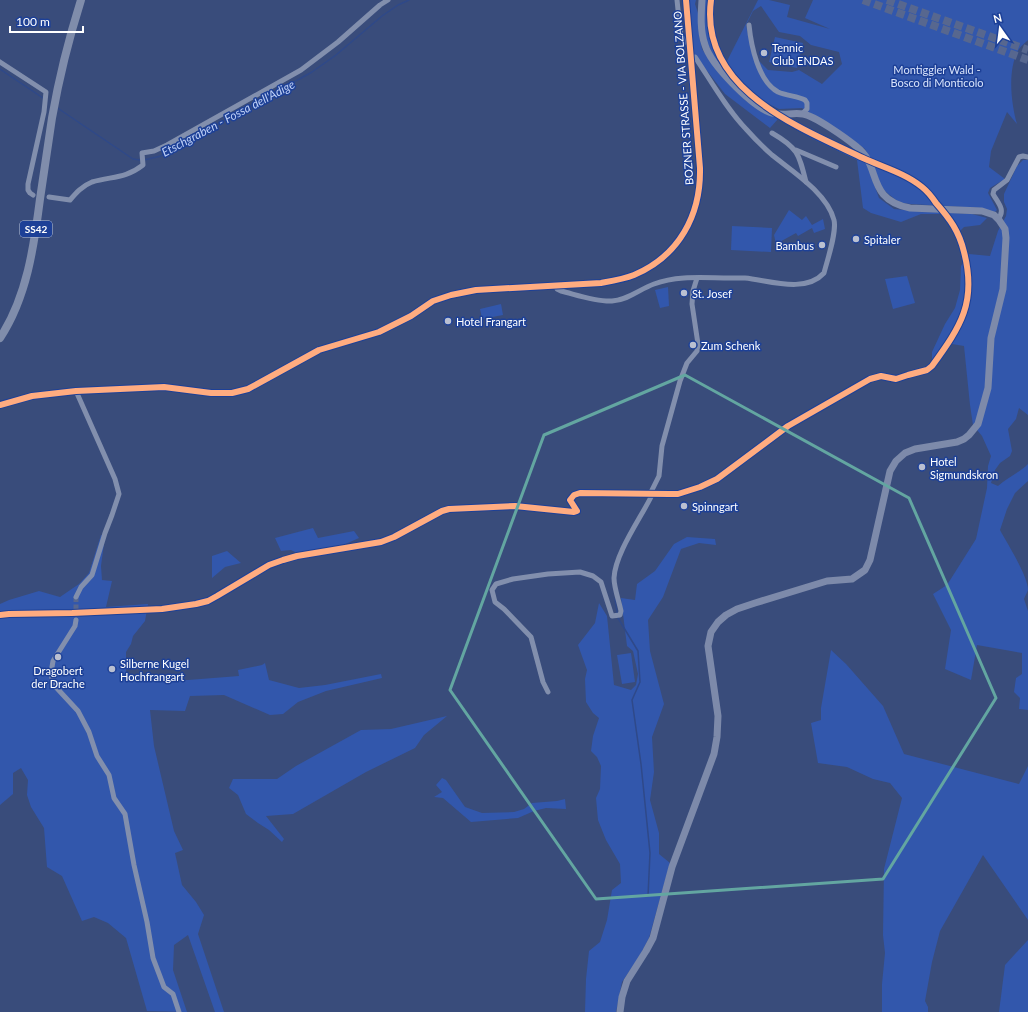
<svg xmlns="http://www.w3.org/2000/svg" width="1028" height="1012" font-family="Lato,sans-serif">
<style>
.green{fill:#3257ac;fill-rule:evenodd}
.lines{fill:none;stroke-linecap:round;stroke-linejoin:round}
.stream{stroke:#2f4989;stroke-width:1.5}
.minor-tunnel{stroke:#57678f;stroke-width:5;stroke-dasharray:5 2.5;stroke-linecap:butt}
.trunk-tunnel{stroke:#57678f;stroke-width:8;stroke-dasharray:8 4;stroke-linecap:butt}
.minor{stroke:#828fad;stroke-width:5}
.tertiary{stroke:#828fad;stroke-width:6}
.secondary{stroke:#7d8aaa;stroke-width:7}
.primary{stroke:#808dab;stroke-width:8}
.cycleway-casing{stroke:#1d4097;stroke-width:8}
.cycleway{stroke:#ffac80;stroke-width:6}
.marked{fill:none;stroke:#63a6a1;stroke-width:3;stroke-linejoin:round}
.poi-dot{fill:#bac0d1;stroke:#1d4097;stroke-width:1.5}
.labels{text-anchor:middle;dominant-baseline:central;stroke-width:3;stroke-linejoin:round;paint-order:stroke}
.shield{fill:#1d4097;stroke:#bbc6e0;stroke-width:1}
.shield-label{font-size:10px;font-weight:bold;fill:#fff}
.poi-label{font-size:11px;fill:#fff;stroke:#1d4097;text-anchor:start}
.park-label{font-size:11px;fill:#d8e3fb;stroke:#1d4097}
.street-label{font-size:11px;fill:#fff;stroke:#1d4097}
.water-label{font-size:12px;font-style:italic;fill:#becff6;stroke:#1d4097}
</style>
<rect width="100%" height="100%" fill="#394c7b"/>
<g class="green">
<polygon points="689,0 696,0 695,4 698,13 699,33 702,49 717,71 746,101 774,117 783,118 816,138 865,159 879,198 894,209 915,211 972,214 987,218 980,225 964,227 960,231 955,223 950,227 944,217 944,214 921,214 901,222 871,213 863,208 857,160 813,139 778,119 770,128 725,94 694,54 691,46"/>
<path d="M704 0H714C710 22 717 43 726 63L758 0H769L790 5 787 17 830 29 805 18 813 0H1028V40C1025 43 1021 46 1019 49 1007 69 1011 103 1017 124L1007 112 991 151 989 167 1005 179 990 188 988 193 997 210 995 212 981 208 911 204 903 203 896 200 881 188 874 167 865 149 850 138 802 108 779 109 759 99 732 73 726 71 714 57 703 34ZM761 6 779 32 800 36 811 45 839 52 842 64 822 84 799 70 792 72 768 70 756 58 751 48 746 25 753 11Z"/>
<polygon points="775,37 803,43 797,68 769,62"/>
<path d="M1023 160H1028V415L1019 408 1016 419 1008 429 1012 451 1010 456 1000 463 995 470 991 483 998 486C1008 477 1019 473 1028 464V481L1015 493 1007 509 1000 530C1007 543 1028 576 1028 590 1027 593 1025 596 1024 599L1028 611V710L1019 709 1020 698 1014 692 1016 678 1022 674V653L977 645 971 680 945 669 951 630 933 594 947 585 976 539 987 488 988 466 991 456 982 436 973 425 970 405 964 346 952 344 948 346 932 368V352L945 324 955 308 960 290 961 266 969 254 990 256 998 231 1006 216 1007 209 1004 202V194L1017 166Z"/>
<polygon points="789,210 802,220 806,216 812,225 823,219 825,229 814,233 812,228 798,236 796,233 776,244 774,235"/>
<polygon points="732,226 772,228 771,252 731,250"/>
<polygon points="907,276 915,303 893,309 885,279"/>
<polygon points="668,287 669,306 660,308 655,290"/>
<polygon points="501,304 503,315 482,319 480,309"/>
<polygon points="313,528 318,538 354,531 359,538 341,546 297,553 291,550 281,551 275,538"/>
<polygon points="101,535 105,536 101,566 102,580 112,581 106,607 148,604 145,621 133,636 131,644 126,652 126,672 136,682 188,680 239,676 238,670 262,665 265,663 269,680 299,688 325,685 381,674 382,678 326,691 298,702 283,714 270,715 224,695 190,696 185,711 150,710 154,746 174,831 183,850 175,853 182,885 196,902 204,915 198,934 224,1012 215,1012 188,935 174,945 173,970 187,1012 147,1011 126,938 108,923 94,917 82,921 62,876 47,867 44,828 31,807 27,795 28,780 21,768 13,773 13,794 0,805 0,604 9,600 39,591 60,597 79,584 89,573"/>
<polygon points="687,537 715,539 716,545 699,543 681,549 663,597 648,620 650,651 664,704 652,737 654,772 650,800 659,833 659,854 670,863 649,938 639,957 622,982 616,1012 585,1012 586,979 589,951 600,942 607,920 612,890 621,883 620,864 606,840 598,820 596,798 600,789 601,766 597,757 591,751 593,736 599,718 593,713 586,702 585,679 587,670 578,645 595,623 599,603 607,616 614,685 631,690 636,685 638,674 633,651 627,646 621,598 635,600 637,584 655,571 674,544"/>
<polygon points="227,551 241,563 225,567 212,578 212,556"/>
<polygon points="831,650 846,664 883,706 904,754 1019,784 1028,766 1028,920 983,855 940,931 932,962 925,1001 928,1007 928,1012 882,1012 882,984 885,953 883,935 884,869 902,798 890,783 873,779 847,767 818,763 811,723 821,720 821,708"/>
<polygon points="631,653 635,682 622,684 617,655"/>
<polygon points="447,716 424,735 415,748 366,772 293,814 266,816 284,839 282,842 269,830 258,823 246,814 238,795 229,788 233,779 277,779 296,766 361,730 391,729"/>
<polygon points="442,778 446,780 465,807 482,813 514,812 524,809 532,803 557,801 565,799 566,809 546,808 534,811 518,818 471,822 443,798 434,797 442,792 436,785"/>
<polygon points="1028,940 1028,1012 999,1012 1005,965"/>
</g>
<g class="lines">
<g class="stream">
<polyline points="0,69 43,98"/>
<polyline points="56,107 133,159 140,160"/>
<polyline points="144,160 161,156 172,150 312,72 336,55 382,16 398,5 409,0"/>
<polyline points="615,599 618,618 638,651 640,682 632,700 641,764 650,853 648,896"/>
</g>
<polyline class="minor-tunnel" points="76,597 76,620"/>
<g class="trunk-tunnel">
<polyline points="863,0 1028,60"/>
<polyline points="887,0 1028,50"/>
</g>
<g class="minor">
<polyline points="677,0 680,29 681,36 685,42 690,43"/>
<path d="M749 25C751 45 758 81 778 92 787 96 798 96 805 100L807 103V109L802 114"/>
<polyline points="0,62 46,92 44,112 28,184 28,190 30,193 33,195"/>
<path d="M772 133C798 148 799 154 806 182"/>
<polyline points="796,150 836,167"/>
<path d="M49 197 70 200C76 193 82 186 92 182 112 176 125 179 143 165L142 153 154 151 167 145 301 70 338 42 380 5 388 0"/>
<path d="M998 219C1006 210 998 203 993 194L994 190 1007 180 1019 157 1023 156 1028 157"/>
<path d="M556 285 557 289 561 291C577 295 596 302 612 301 628 300 640 289 654 284 678 275 705 278 730 278 735 278 740 278 745 278 768 280 805 294 824 273 827 261 837 232 834 220 827 193 792 171 772 155 763 147 754 138 746 129 726 108 711 81 695 57H691"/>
<polyline points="76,597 81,587 92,575 105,533 112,515 119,494 115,479 76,391"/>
<polyline points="76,620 75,626 53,661 51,673 53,684 78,711 89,732 97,756 109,775 114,798 125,814 134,865 147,922 153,958 164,987 173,994 179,1012"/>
<path d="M548 692 543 682 531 637 504 609 495 602 492 590 496 584 513 579 548 574 580 572 593 576 601 582 612 616 620 615 621 611C619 601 614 588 614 578 615 554 640 519 651 497V492L659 476 662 446 680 381 687 363 697 351 698 344 692 304 693 291 697 278"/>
</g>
<path class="tertiary" d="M0 405 32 396 76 391 164 387 211 393H232L248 389 319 350 379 332 411 316 433 301 451 295 476 290 601 283C612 281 624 279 634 275 679 256 701 215 700 168L686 0"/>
<path class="secondary" d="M620 1012 622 997 627 981 646 951 653 938 672 867 714 754 717 737 718 716 708 646 711 632 718 622 726 615 737 609 755 603 827 581 852 579 865 570 870 560 890 471 896 461 905 453 915 449 957 442 964 439 969 435 978 424 988 388 991 338 1003 289 1006 238 1005 229 999 220 994 215 982 211 910 208C865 199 882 166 857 147 846 138 815 116 803 114 792 112 780 117 769 112 750 104 711 65 705 45 700 31 701 15 702 0"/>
<path class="primary" d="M0 338C27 297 34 246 40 199 44 172 48 145 52 118 59 78 69 38 81 0"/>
<defs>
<g id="cycleway">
<path d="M0 405 32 396 76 391 164 387 211 393H232L248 389 319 350 379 332 411 316 433 301 451 295 476 290 601 283C612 281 624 279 634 275 679 256 701 215 700 168L686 0"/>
<path d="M0 615 9 614 72 613 162 609 196 604 208 601 217 596 269 565 283 560 297 556 381 542 394 537 442 511 449 509 515 506 574 512 577 511 570 500 574 495 580 493 669 494H678L700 487 717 479 788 426 870 379 881 376 896 379 908 375 927 370 932 366C961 326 977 302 964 252 959 231 950 219 936 203 932 197 927 191 922 187 905 173 882 167 863 158 798 127 699 89 711 0"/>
</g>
</defs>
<use href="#cycleway" class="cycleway-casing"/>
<use href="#cycleway" class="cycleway"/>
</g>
<path class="marked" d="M685 375 909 498 996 698 883 879 596 899 450 690 544 435Z"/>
<g class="poi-dot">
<circle cx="764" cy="53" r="4"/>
<circle cx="856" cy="239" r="4"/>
<circle cx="822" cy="245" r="4"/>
<circle cx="684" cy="293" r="4"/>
<circle cx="448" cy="321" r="4"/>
<circle cx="693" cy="345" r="4"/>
<circle cx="922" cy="467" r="4"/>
<circle cx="684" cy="506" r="4"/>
<circle cx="58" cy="657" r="4"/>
<circle cx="112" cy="669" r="4"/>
</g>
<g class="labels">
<rect class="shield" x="20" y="221" width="32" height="16" rx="3"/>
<g class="shield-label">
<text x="36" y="229">SS42</text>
</g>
<g class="poi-label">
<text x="772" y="47">Tennic<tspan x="772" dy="13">Club ENDAS</tspan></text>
<text x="864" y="239">Spitaler</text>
<text x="814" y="245" text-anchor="end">Bambus</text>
<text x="692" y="293">St. Josef</text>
<text x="456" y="321">Hotel Frangart</text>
<text x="701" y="345">Zum Schenk</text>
<text x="930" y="461">Hotel<tspan x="930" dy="13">Sigmundskron</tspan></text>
<text x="692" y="506">Spinngart</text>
<text x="120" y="663">Silberne Kugel<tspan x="120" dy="13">Hochfrangart</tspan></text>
<text x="58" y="670" text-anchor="middle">Dragobert<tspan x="58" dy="13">der Drache</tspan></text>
</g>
<g class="park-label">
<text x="937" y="69">Montiggler Wald -<tspan x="937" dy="13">Bosco di Monticolo</tspan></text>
</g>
<g class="street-label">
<text transform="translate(683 98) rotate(-94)">BOZNER STRASSE - VIA BOLZANO</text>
</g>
<g class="water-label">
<text transform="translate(228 118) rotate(-28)">Etschgraben - Fossa dell'Adige</text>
</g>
</g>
<g transform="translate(1000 28) rotate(346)" stroke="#1d4097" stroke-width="3" paint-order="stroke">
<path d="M0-3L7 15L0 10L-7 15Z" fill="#ffffff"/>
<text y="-6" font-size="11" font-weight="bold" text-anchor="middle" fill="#ffffff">N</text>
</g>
<path d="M10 26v6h73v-6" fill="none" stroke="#ffffff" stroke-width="2"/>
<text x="16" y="26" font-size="12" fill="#ffffff" stroke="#1d4097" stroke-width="3" paint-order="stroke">100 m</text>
</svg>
